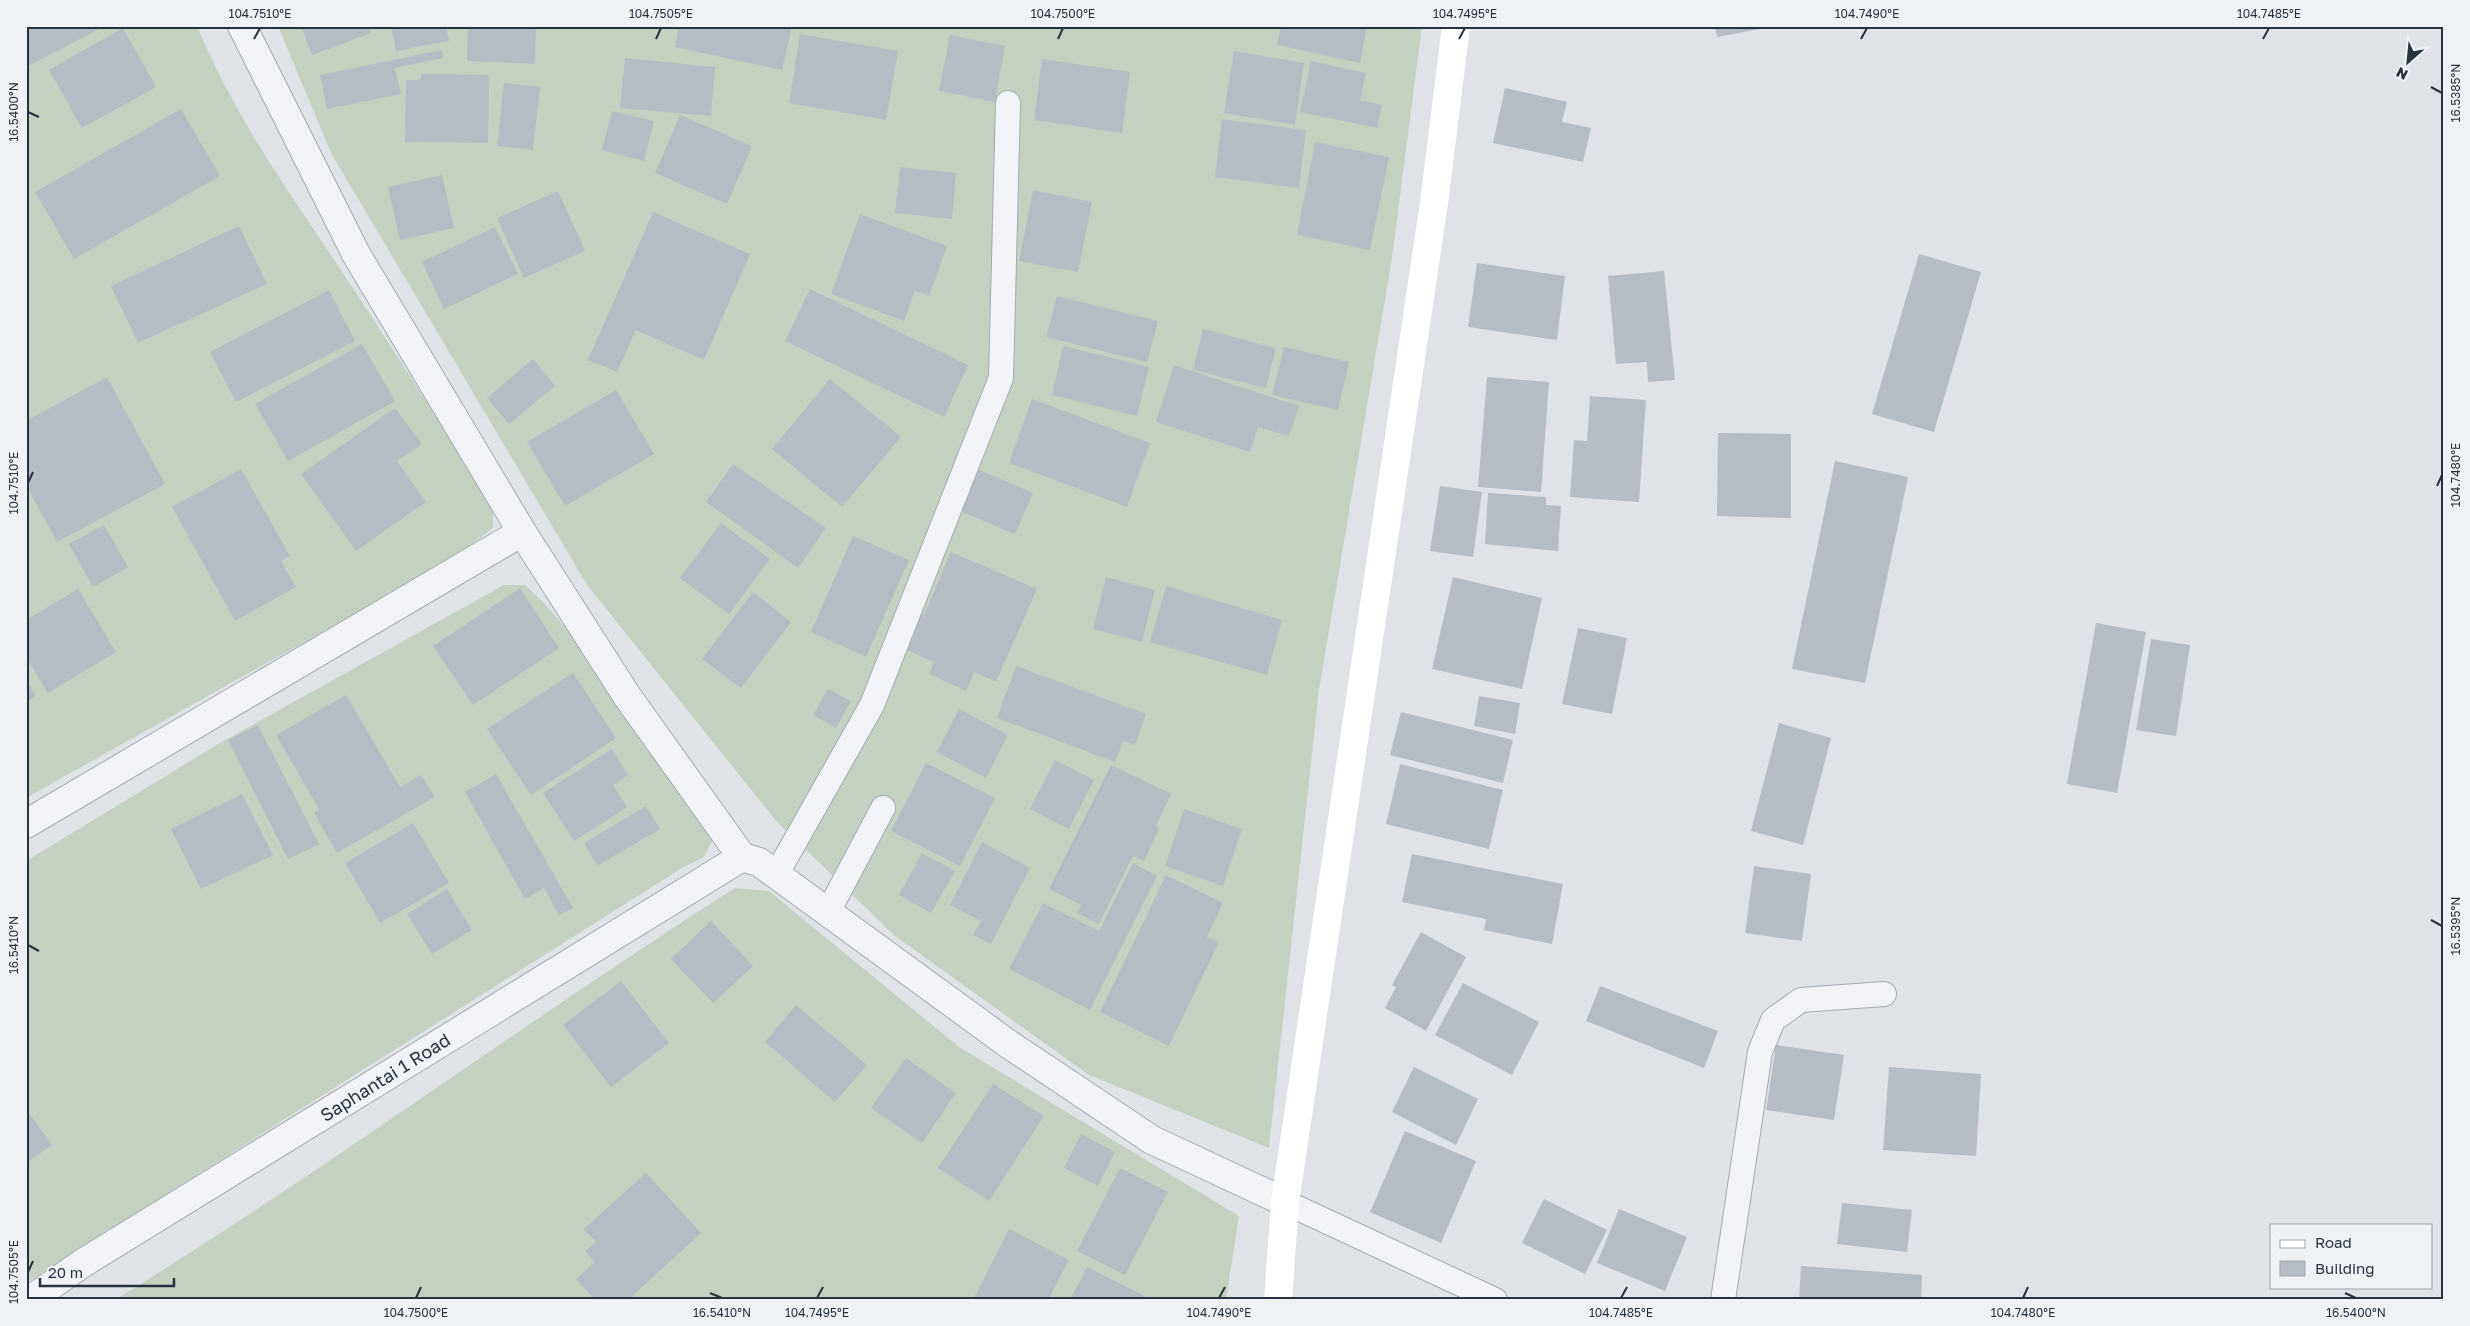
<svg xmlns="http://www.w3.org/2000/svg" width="2470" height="1326" font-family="'Golos Text',sans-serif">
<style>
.grass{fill:#c5d1c0}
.building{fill:#b6bcc4}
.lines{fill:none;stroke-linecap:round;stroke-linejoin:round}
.lane-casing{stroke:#a4aab2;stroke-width:26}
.street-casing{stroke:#a4aab2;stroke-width:30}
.lane{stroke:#f2f3f6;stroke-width:24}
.street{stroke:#f2f3f6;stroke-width:28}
.secondary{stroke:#fff;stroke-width:28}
.ticks{fill:none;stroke:#28313e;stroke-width:2}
.labels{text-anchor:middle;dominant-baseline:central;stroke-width:4.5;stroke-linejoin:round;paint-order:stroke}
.street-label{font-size:18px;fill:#28313e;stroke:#eef2f5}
.neatline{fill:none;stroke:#28313e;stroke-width:2}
.ticks-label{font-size:12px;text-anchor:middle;fill:#28313e}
</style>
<rect width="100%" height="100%" fill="#dfe3e8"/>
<g class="grass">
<path d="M26 26H197C232 111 286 188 337 264 390 345 442 425 493 506V528L456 557 26 798Z"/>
<polygon points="278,26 1422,26 1392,258 1319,690 1269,1148 1089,1075 895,936 777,822 587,585 331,153"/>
<polygon points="504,585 525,585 544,603 608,677 645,748 687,793 713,839 704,857 682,868 26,1283 26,861 220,743"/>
<path d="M735 888 769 891 959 1047 1239 1216 1226 1300H115C326 1170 526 1021 735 888Z"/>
</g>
<g class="building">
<polygon points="26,26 105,26 26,67"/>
<polygon points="301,26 369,26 371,33 312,55"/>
<polygon points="391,26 446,26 449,41 396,51"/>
<polygon points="468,26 536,26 535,64 467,61"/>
<polygon points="679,26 792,26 782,70 675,47"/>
<polygon points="1281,26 1367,26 1360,63 1277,45"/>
<polygon points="1715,26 1770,26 1770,27 1717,37"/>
<polygon points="123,28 156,87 82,128 49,70"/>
<polygon points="800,34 898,51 886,120 789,103"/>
<polygon points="950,35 1005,46 995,102 939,91"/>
<polygon points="442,50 443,58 395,68 401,94 327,109 320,75"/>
<polygon points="1234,51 1304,63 1295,125 1224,113"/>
<polygon points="625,58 715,67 711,116 620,108"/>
<polygon points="1042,59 1130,72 1122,133 1034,120"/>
<polygon points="1311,61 1366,73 1360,100 1382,105 1377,128 1300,112"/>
<polygon points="421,74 489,75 488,143 405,142 406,80 420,80"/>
<polygon points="504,83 540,87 533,150 497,146"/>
<polygon points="1505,88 1567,102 1562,122 1591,128 1583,162 1493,143"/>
<polygon points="181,109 220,176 74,259 35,192"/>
<polygon points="612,111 654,121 644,161 602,150"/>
<polygon points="680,115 752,146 727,204 655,173"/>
<polygon points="1222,119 1306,130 1299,188 1215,177"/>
<polygon points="1315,142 1389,157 1370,250 1297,235"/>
<polygon points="900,167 956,173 952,219 895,213"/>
<polygon points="442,175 454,228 400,240 388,187"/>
<polygon points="1033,190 1092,202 1078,272 1019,261"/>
<polygon points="558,191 585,251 524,278 497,218"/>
<polygon points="653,212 750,254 704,360 636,330 617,372 588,360"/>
<polygon points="860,214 947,246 929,296 915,291 904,321 831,294"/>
<polygon points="239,226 267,284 138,343 111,286"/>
<polygon points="495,227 518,274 444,309 422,262"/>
<polygon points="1919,254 1981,272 1934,432 1872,414"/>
<polygon points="1477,263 1565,276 1557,340 1468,327"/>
<polygon points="1664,271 1675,380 1648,382 1647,362 1616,364 1608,276"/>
<polygon points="810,289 968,365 944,417 785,341"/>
<polygon points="329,290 355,341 236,402 210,352"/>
<polygon points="1057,296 1158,321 1147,362 1046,337"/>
<polygon points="1203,329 1276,348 1266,388 1193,370"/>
<polygon points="362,344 395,401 288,461 255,404"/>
<polygon points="1063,346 1149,367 1137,416 1052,395"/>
<polygon points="1284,347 1349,362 1338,410 1272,395"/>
<polygon points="533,359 555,386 509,424 487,398"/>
<polygon points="1174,365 1299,406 1289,436 1258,427 1250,452 1156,422"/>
<polygon points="107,377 165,484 57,542 26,485 26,421"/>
<polygon points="1487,377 1549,382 1541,492 1478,487"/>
<polygon points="830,379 901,437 842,507 772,449"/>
<polygon points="616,390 654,454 565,506 527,442"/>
<polygon points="1590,396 1646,400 1639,502 1570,497 1574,440 1587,441"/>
<polygon points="1032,399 1150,443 1127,507 1009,463"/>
<polygon points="395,408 422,444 397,461 426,502 356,551 301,474"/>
<polygon points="1718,433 1791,434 1791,518 1717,516"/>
<polygon points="1835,461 1908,477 1865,683 1792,669"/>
<polygon points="733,464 826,528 798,568 706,502"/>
<polygon points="241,469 290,556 281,561 296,587 235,621 172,507"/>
<polygon points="978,469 1033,493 1015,534 960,511"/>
<polygon points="1440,486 1482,492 1473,557 1430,551"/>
<polygon points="1488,493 1546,497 1546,505 1561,506 1558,551 1485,544"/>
<polygon points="721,523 770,559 729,614 680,578"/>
<polygon points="104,525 128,567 93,587 69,544"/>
<polygon points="853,536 909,560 866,657 811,632"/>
<polygon points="951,552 1037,589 996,682 974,672 966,691 929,674 934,662 907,650 915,634 909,632 918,613 924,615"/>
<polygon points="1106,577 1155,590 1142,642 1093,629"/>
<polygon points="1453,577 1542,598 1522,689 1432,669"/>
<polygon points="1166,586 1282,620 1267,675 1150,642"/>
<polygon points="520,588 559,648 473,705 433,646"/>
<polygon points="78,589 116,652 48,693 26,657 26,620"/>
<polygon points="753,592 791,622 741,688 702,659"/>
<polygon points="2096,623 2146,632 2117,793 2067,784"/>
<polygon points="1578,628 1627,638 1612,714 1562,704"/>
<polygon points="2151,639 2190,645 2176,736 2136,730"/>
<polygon points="1016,666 1146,714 1135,745 1123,741 1115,762 997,718"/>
<polygon points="573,673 616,738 531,795 487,729"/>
<polygon points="26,680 36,696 26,702"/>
<polygon points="828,689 851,701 836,728 813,715"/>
<polygon points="346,695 400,787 421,775 435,797 337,853 314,813 319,809 276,735"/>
<polygon points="1479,696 1520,703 1515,734 1474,726"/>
<polygon points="959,709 1008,735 986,778 937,752"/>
<polygon points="1401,712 1513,740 1503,783 1390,755"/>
<polygon points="1779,723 1831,738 1803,845 1751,831"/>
<polygon points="258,725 319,844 288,859 228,740"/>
<polygon points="612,749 628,775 613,785 627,807 574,841 543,793"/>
<polygon points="1055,760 1094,780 1069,829 1030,809"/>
<polygon points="926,763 995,798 960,866 891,831"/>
<polygon points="1400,764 1503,790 1489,849 1386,824"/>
<polygon points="1111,765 1171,794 1156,826 1159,829 1144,861 1133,856 1099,924 1077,913 1081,905 1049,889"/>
<polygon points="496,774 573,908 559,915 544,888 525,899 465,792"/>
<polygon points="242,794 273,855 201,889 171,829"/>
<polygon points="646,806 660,829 597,866 584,843"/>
<polygon points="1184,809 1242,829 1223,886 1165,866"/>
<polygon points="413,823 449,883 380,923 345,863"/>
<polygon points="982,842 1030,868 991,944 973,935 981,921 950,905"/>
<polygon points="922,853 955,871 931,913 899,895"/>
<polygon points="1412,854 1563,884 1552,944 1484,930 1486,919 1402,902"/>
<polygon points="1133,863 1157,876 1090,1010 1009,969 1043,903 1099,931"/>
<polygon points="1754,866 1811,874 1802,941 1745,933"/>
<polygon points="1166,875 1223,903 1207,937 1219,942 1169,1046 1100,1012"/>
<polygon points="447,889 472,930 432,954 407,914"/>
<polygon points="711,921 753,966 713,1003 671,959"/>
<polygon points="1421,932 1466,957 1426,1031 1385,1008 1396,987 1392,985"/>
<polygon points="621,981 669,1043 611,1087 563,1025"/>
<polygon points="1463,983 1539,1022 1512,1075 1435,1035"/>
<polygon points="1600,986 1718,1031 1704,1068 1586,1021"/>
<polygon points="796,1005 867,1065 835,1102 765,1042"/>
<polygon points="1776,1045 1844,1055 1834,1120 1766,1110"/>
<polygon points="906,1058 956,1093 922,1143 871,1108"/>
<polygon points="1414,1067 1478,1099 1456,1145 1392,1112"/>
<polygon points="1889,1067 1981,1074 1976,1156 1883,1150"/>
<polygon points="993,1084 1044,1116 989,1201 938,1168"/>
<polygon points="26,1109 52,1145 26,1163"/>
<polygon points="1405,1131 1476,1161 1441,1243 1370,1212"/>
<polygon points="1081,1134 1115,1152 1098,1186 1064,1168"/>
<polygon points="1120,1168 1168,1192 1125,1275 1077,1251"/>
<polygon points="646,1173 701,1233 628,1300 595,1300 576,1279 595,1262 585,1251 596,1242 584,1229"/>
<polygon points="1544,1199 1607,1230 1585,1274 1522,1243"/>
<polygon points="1842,1203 1912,1210 1907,1252 1837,1244"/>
<polygon points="1619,1209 1687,1237 1665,1291 1597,1263"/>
<polygon points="1009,1229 1069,1260 1048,1300 973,1300"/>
<polygon points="1801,1266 1922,1275 1921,1300 1799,1300"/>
<polygon points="1087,1267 1145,1296 1143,1300 1070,1300"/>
</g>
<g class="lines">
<defs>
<g id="lane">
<polyline points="776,875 872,705 1001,378 1008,103"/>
<polyline points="828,912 883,808"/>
<polyline points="1285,1202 1495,1300"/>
<polyline points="1723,1300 1760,1052 1773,1020 1801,1000 1884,994"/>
</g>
<g id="street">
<polyline points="242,26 356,254 522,532 627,696 742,857 759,862 1007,1043 1152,1140 1285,1202"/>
<polyline points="26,824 522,532"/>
<polyline points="30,1300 83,1263 742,857"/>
</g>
</defs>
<use href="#lane" class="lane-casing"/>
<use href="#street" class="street-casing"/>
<use href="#lane" class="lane"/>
<use href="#street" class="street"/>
<polyline class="secondary" points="1278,1300 1285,1202 1434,203 1456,26"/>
</g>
<path class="ticks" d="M254 39 260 28M656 39 661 28M1058 39 1063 28M1459 39 1465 28M1861 39 1867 28M2263 39 2269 28M2431 87 2442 93M28 112 39 117M28 483 33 472M2437 486 2442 475M2431 920 2442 926M28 945 39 951M28 1272 33 1261M710 1293 722 1298M2345 1293 2356 1298M416 1298 421 1287M817 1298 823 1287M1219 1298 1225 1287M1621 1298 1627 1287M2023 1298 2028 1287"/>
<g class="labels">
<g class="street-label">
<text transform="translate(385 1077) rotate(-32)">Saphantai 1 Road</text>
</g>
</g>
<rect width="2470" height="1326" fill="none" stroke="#eef2f5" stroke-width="55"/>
<rect x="2270" y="1224" width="162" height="65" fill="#eef2f5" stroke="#9fa5ac"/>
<rect x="2280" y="1240" width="25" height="8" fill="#ffffff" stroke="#9fa5ac"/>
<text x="2315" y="1248" font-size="15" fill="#28313e">Road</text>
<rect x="2280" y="1261" width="25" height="15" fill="#b6bcc4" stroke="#9fa5ac"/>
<text x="2315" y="1274" font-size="15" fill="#28313e">Building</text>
<g transform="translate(2408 62) rotate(207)" stroke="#eef2f5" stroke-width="4" paint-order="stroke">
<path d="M0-4L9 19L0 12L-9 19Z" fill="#28313e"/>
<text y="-8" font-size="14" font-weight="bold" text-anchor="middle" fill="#28313e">N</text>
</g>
<path d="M40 1278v8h134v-8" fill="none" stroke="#28313e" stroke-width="2.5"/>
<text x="48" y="1278" font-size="15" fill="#28313e" stroke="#eef2f5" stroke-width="4" paint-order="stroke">20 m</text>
<rect x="28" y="28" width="2414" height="1270" class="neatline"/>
<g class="ticks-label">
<text x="260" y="18">104.7510°E</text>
<text x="661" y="18">104.7505°E</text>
<text x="1063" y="18">104.7500°E</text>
<text x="1465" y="18">104.7495°E</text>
<text x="1867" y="18">104.7490°E</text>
<text x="2269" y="18">104.7485°E</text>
<text transform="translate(2456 93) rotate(-90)" y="4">16.5385°N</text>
<text transform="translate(14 112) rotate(-90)" y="4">16.5400°N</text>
<text transform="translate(2456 475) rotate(-90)" y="4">104.7480°E</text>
<text transform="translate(14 483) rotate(-90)" y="4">104.7510°E</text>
<text transform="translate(2456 926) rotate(-90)" y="4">16.5395°N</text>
<text transform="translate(14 945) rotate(-90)" y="4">16.5410°N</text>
<text transform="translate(14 1272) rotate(-90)" y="4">104.7505°E</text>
<text x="416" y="1317">104.7500°E</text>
<text x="722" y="1317">16.5410°N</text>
<text x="817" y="1317">104.7495°E</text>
<text x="1219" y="1317">104.7490°E</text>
<text x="1621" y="1317">104.7485°E</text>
<text x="2023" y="1317">104.7480°E</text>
<text x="2356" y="1317">16.5400°N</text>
</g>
</svg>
